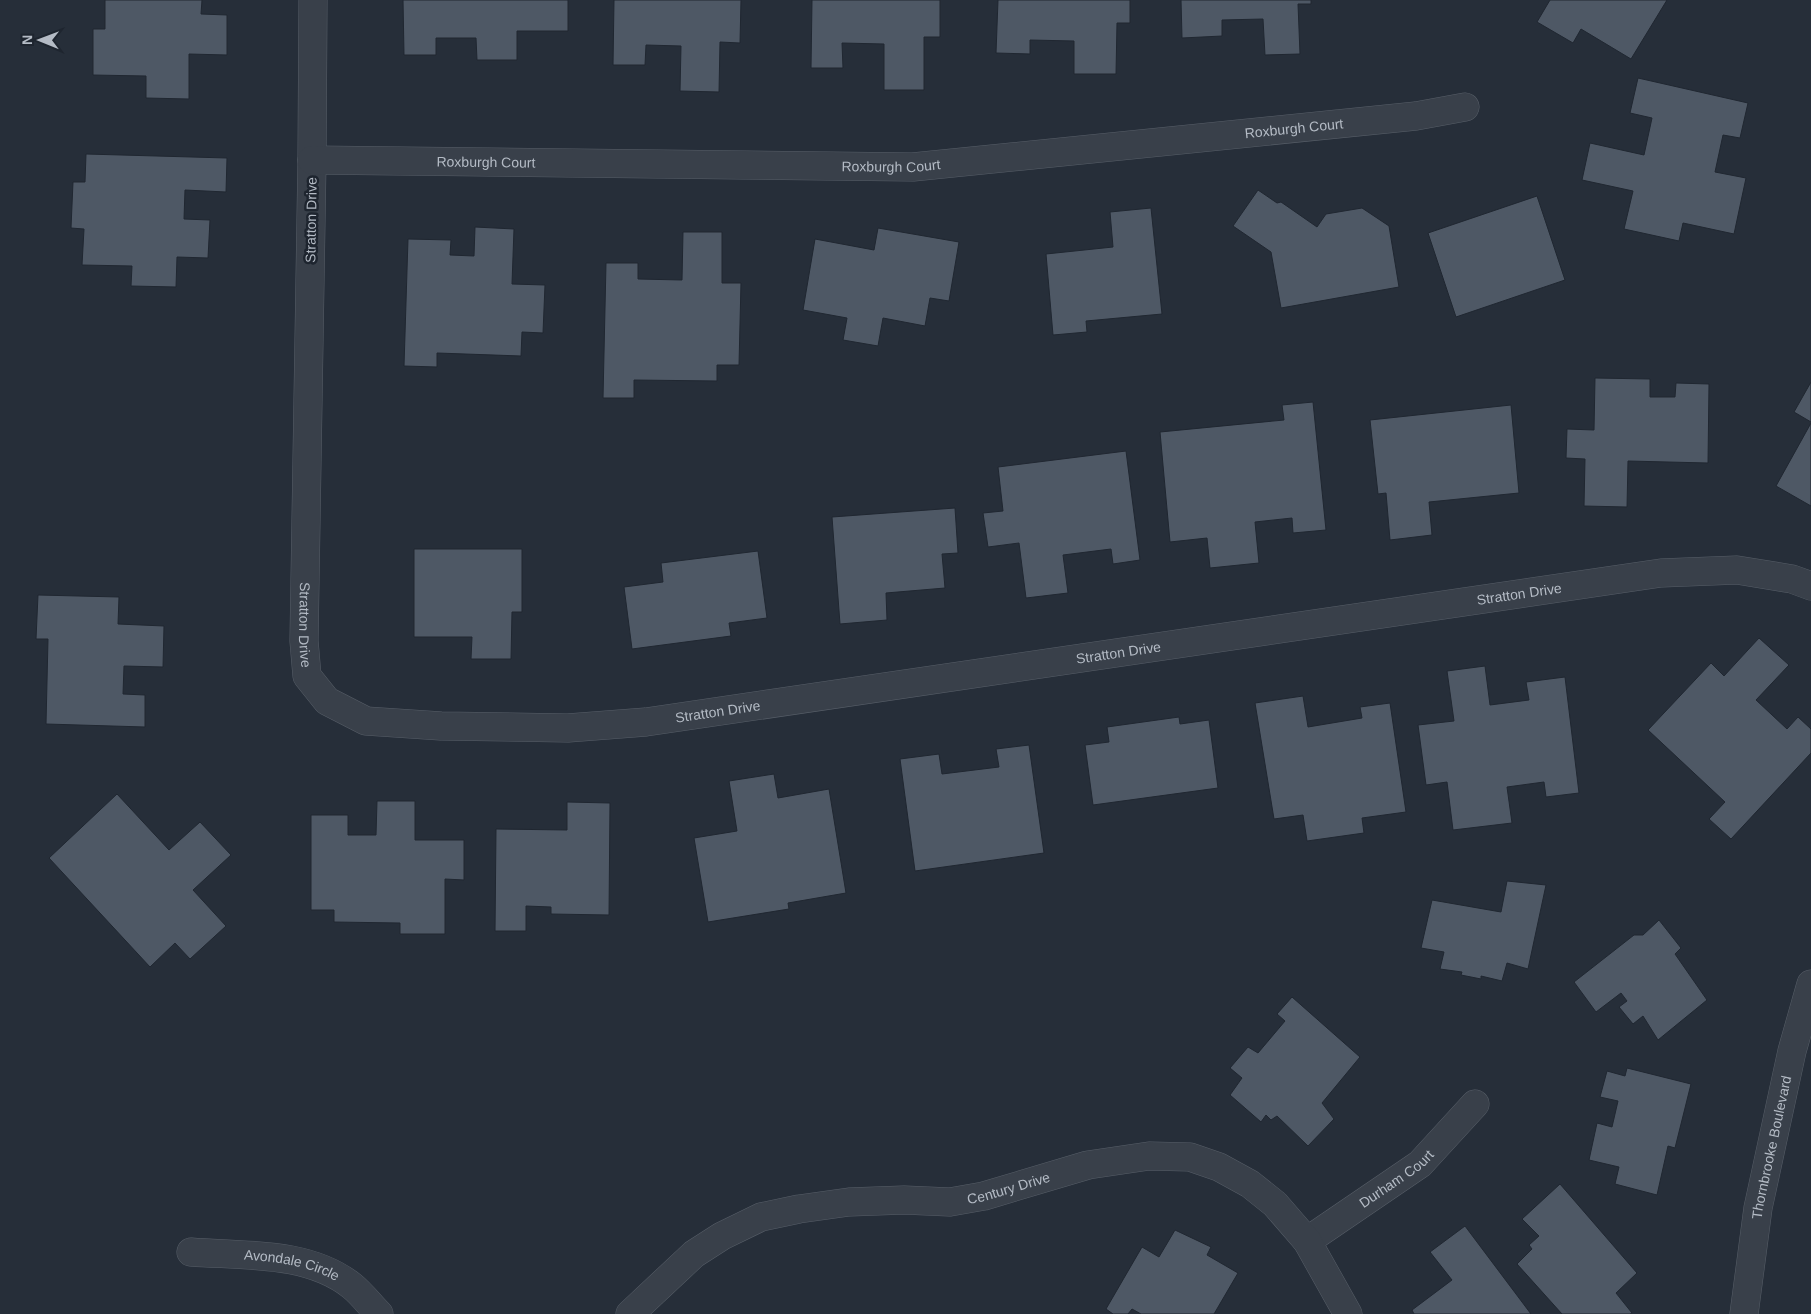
<svg xmlns="http://www.w3.org/2000/svg" width="1811" height="1314" font-family="Arial,sans-serif">
<style>
.building{fill:#4e5865;stroke:#202731}
.lines{fill:none;stroke-linecap:round;stroke-linejoin:round}
.minor-casing{stroke:#575e68;stroke-width:29}
.minor{stroke:#39404a;stroke-width:28}
.labels{text-anchor:middle;dominant-baseline:central;stroke-width:5;stroke-linejoin:round;paint-order:stroke}
.street-label{font-size:14px;fill:#b4bbc5;stroke:#1e252f}
</style>
<rect width="100%" height="100%" fill="#262e39"/>
<g class="building">
<polygon points="105,0 202,0 201,14 227,15 227,55 189,54 189,99 146,98 146,76 93,75 93,29 105,29"/>
<polygon points="403,0 568,0 568,31 517,31 517,60 477,60 476,38 436,38 436,55 404,55"/>
<polygon points="614,0 741,0 740,43 720,42 719,92 680,91 681,46 646,45 645,65 613,65"/>
<polygon points="812,0 940,0 940,37 924,37 924,90 884,90 884,44 842,43 843,68 811,68"/>
<polygon points="998,0 1130,0 1130,23 1117,23 1116,74 1074,74 1074,41 1030,40 1030,54 996,53"/>
<polygon points="1181,0 1311,0 1311,4 1298,4 1300,54 1265,55 1263,19 1222,20 1222,36 1182,38"/>
<polygon points="1550,0 1667,0 1631,59 1581,29 1573,43 1537,22"/>
<polygon points="1638,78 1748,103 1740,138 1723,135 1715,172 1746,178 1734,234 1683,223 1679,241 1624,229 1633,191 1582,180 1590,143 1644,155 1652,118 1630,113"/>
<polygon points="86,154 227,158 226,192 185,190 184,219 210,220 208,258 177,257 176,287 131,286 132,266 82,265 84,229 71,228 73,182 85,182"/>
<polygon points="1258,190 1277,203 1281,202 1317,227 1326,214 1362,208 1389,226 1399,287 1281,308 1271,252 1233,226"/>
<polygon points="1537,196 1565,280 1456,317 1428,233"/>
<polygon points="1151,208 1162,314 1086,321 1087,332 1053,335 1046,254 1113,247 1110,212"/>
<polygon points="475,227 514,229 512,284 545,285 543,333 522,332 521,356 437,353 437,367 404,366 408,239 451,240 450,255 474,256"/>
<polygon points="878,228 959,242 949,301 930,298 925,326 883,318 878,346 843,340 847,318 803,310 815,239 874,250"/>
<polygon points="683,232 722,232 722,283 741,283 739,365 717,365 717,381 634,380 634,398 603,398 606,263 638,263 638,279 682,280"/>
<polygon points="1595,378 1650,379 1650,397 1675,397 1676,383 1709,384 1708,463 1628,461 1627,507 1584,506 1585,459 1566,458 1567,429 1594,430"/>
<polygon points="1811,382 1811,422 1794,412"/>
<polygon points="1313,402 1326,530 1293,533 1292,518 1255,522 1259,563 1210,568 1207,538 1170,542 1160,432 1284,420 1282,405"/>
<polygon points="1511,405 1519,493 1429,502 1432,535 1390,540 1386,493 1378,494 1370,420"/>
<polygon points="1811,423 1811,506 1776,486"/>
<polygon points="1126,451 1140,560 1113,564 1111,549 1063,555 1068,593 1026,598 1019,543 988,547 983,513 1003,511 998,467"/>
<polygon points="955,508 958,553 942,554 945,588 886,593 887,620 840,624 832,517"/>
<polygon points="414,549 522,549 522,612 512,612 511,659 471,659 472,637 414,637"/>
<polygon points="758,551 767,618 729,623 731,636 632,649 624,587 663,582 661,563"/>
<polygon points="38,595 119,597 118,624 164,626 163,667 124,666 123,694 145,695 145,727 46,724 48,639 36,639"/>
<polygon points="1759,638 1789,665 1756,700 1787,729 1798,717 1811,729 1811,753 1731,839 1709,819 1725,802 1648,730 1711,663 1724,676"/>
<polygon points="1485,666 1490,705 1529,700 1526,682 1565,677 1579,793 1546,797 1544,782 1507,787 1512,823 1453,830 1447,782 1426,785 1418,725 1454,721 1447,671"/>
<polygon points="1303,696 1308,727 1362,718 1360,707 1390,703 1406,812 1362,818 1364,833 1307,841 1303,815 1274,819 1255,703"/>
<polygon points="1179,717 1180,724 1209,720 1218,788 1093,805 1085,745 1109,742 1107,727"/>
<polygon points="1029,745 1044,853 915,871 900,759 939,754 942,774 999,767 996,749"/>
<polygon points="774,774 778,798 829,789 846,893 788,903 789,909 708,922 694,838 737,831 729,781"/>
<polygon points="117,794 169,850 200,822 231,855 193,890 226,926 190,959 175,943 150,967 49,858"/>
<polygon points="377,801 415,801 415,840 464,840 464,880 445,879 445,934 400,934 400,923 334,922 334,910 311,910 311,815 348,815 348,835 376,835"/>
<polygon points="567,802 610,803 609,915 551,914 551,907 526,906 526,931 495,931 496,829 567,830"/>
<polygon points="1507,881 1546,885 1528,969 1507,963 1502,981 1481,976 1481,979 1461,975 1462,972 1440,969 1444,952 1421,948 1432,900 1501,912"/>
<polygon points="1659,920 1681,948 1675,954 1707,1000 1658,1040 1643,1016 1633,1024 1619,1007 1627,1001 1621,993 1596,1012 1574,982 1634,935 1643,935"/>
<polygon points="1292,997 1360,1057 1322,1103 1334,1119 1308,1146 1277,1116 1271,1120 1266,1115 1261,1122 1230,1095 1242,1078 1230,1068 1248,1047 1258,1053 1285,1021 1277,1014"/>
<polygon points="1627,1068 1691,1084 1675,1148 1668,1146 1657,1195 1615,1184 1619,1167 1589,1160 1597,1123 1612,1127 1618,1101 1600,1097 1607,1071 1625,1076"/>
<polygon points="1560,1184 1637,1273 1616,1293 1632,1313 1630,1314 1562,1314 1517,1264 1532,1249 1529,1245 1539,1236 1522,1219"/>
<polygon points="1465,1226 1531,1314 1414,1314 1412,1310 1452,1280 1430,1252"/>
<polygon points="1175,1230 1211,1247 1207,1255 1238,1273 1214,1314 1141,1314 1132,1309 1128,1314 1113,1314 1106,1309 1142,1247 1159,1257"/>
</g>
<g class="lines">
<defs>
<g id="minor">
<path id="s1" d="M313 0 312 160 304 641 307 676 327 701 366 721 441 726 568 728 646 722 1661 573 1737 570 1792 579 1811 586"/>
<path id="s2" d="M312 160 913 167 1416 116 1465 107"/>
<path id="s3" d="M1307 1241 1420 1164 1475 1104"/>
<path id="s4" d="M191 1252C244 1256 308 1251 352 1286 362 1294 370 1305 379 1314"/>
<path id="s5" d="M630 1314 694 1254 722 1236 761 1217 799 1209 849 1202 904 1200 950 1202 984 1196 1088 1165 1149 1156 1190 1157 1219 1167 1250 1184 1275 1204 1307 1241 1348 1314"/>
<path id="s6" d="M1744 1314 1758 1208 1792 1051 1811 984"/>
</g>
</defs>
<use href="#minor" class="minor-casing"/>
<use href="#minor" class="minor"/>
</g>
<g class="labels">
<g class="street-label">
<text stroke="none"><textPath href="#s2" startOffset="984">Roxburgh Court</textPath></text>
<text stroke="none"><textPath href="#s2" startOffset="174">Roxburgh Court</textPath></text>
<text stroke="none"><textPath href="#s2" startOffset="579">Roxburgh Court</textPath></text>
<text transform="translate(311 220) rotate(-89)">Stratton Drive</text>
<text stroke="none"><textPath href="#s1" startOffset="1915">Stratton Drive</textPath></text>
<text stroke="none"><textPath href="#s1" startOffset="625">Stratton Drive</textPath></text>
<text stroke="none"><textPath href="#s1" startOffset="1510">Stratton Drive</textPath></text>
<text stroke="none"><textPath href="#s1" startOffset="1105">Stratton Drive</textPath></text>
<text stroke="none"><textPath href="#s6" startOffset="169">Thornbrooke Boulevard</textPath></text>
<text stroke="none"><textPath href="#s3" startOffset="109">Durham Court</textPath></text>
<text stroke="none"><textPath href="#s5" startOffset="415">Century Drive</textPath></text>
<text stroke="none"><textPath href="#s4" startOffset="102">Avondale Circle</textPath></text>
</g>
</g>
<g transform="translate(40 40) rotate(271)" stroke="#1e252f" stroke-width="4" paint-order="stroke">
<path d="M0-4L9 19L0 12L-9 19Z" fill="#b4bbc5"/>
<text y="-8" font-size="14" font-weight="bold" text-anchor="middle" fill="#b4bbc5">N</text>
</g>
</svg>
